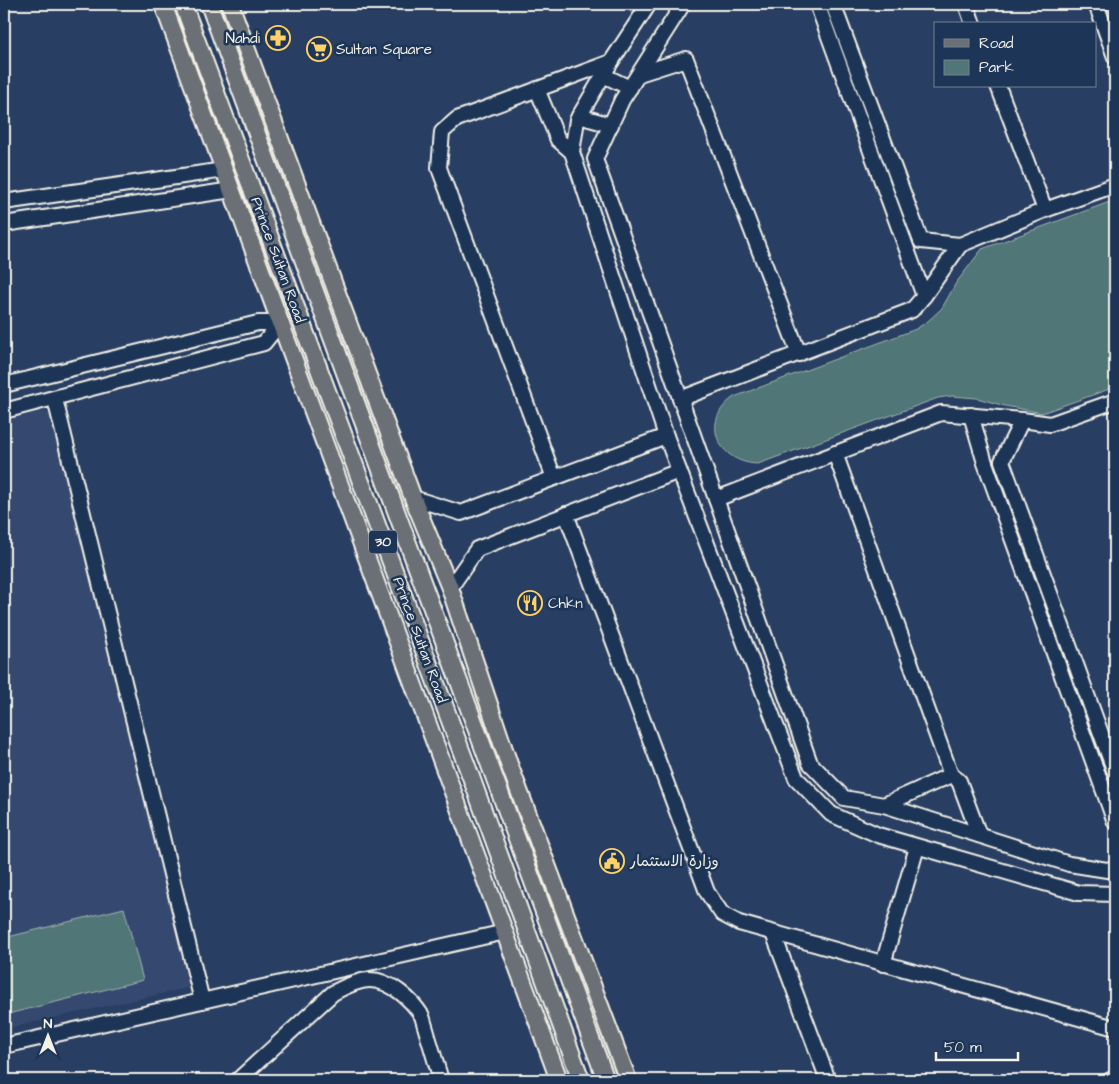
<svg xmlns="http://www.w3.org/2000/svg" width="1119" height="1084" font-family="'Architects Daughter','Playpen Sans Arabic',sans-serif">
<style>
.built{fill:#35496f}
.green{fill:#517677;stroke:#a2b4b0}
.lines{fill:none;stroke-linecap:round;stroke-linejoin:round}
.minor-casing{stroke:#f4f1e8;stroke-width:18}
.major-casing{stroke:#f4f1e8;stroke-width:20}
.minor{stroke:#1d3557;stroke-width:14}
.major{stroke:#6b7074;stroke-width:16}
.labels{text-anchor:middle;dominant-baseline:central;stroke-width:5;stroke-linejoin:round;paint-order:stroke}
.shield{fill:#1d3557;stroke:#b4b9bc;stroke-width:1}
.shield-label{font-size:14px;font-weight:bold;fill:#f4f1e8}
.poi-label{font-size:15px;fill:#f4f1e8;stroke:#1d3557;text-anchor:start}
.street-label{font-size:15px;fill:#f4f1e8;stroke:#1d3557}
</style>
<rect width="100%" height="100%" fill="#283e62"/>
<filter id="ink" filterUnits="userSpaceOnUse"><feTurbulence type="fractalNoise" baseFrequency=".02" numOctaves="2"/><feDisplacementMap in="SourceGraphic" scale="10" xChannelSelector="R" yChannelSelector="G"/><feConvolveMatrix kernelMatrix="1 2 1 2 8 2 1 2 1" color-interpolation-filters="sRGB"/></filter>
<g filter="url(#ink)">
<polygon class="built" points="44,411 52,414 191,978 187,988 4,1029 4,421"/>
<g class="green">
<path d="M1115 200V387L1042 413 1005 406 977 398 952 396 938 398 758 464C718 463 699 421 734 397L916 329 928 321 942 308 956 283 982 249Z"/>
<polygon points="124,908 143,980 4,1015 4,938"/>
</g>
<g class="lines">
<defs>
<g id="minor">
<polyline points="649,4 611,62 577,120 572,152 666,436 796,778 831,814 878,835 1079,893 1115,894"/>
<polyline points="683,4 622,100 595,159 810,763 844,798 884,805 1069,864 1107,870 1115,868"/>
<polyline points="817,4 924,296"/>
<polyline points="833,4 921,241 960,245"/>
<polyline points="966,4 973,24"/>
<polyline points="1096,4 1115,57"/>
<polyline points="639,74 686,59 799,354"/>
<polyline points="603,75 630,88"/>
<polyline points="998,86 1045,210"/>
<polyline points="537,89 558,140 572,152"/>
<polyline points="579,116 611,125"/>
<polyline points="4,202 224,170"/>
<polyline points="4,224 232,190"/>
<polyline points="4,385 258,323 280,323"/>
<polyline points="55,399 202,1001"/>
<polyline points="680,399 912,310 924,296 960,245 1045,210 1115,185"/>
<polyline points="4,411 264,343 280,323"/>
<polyline points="971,415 985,463 1115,822"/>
<polyline points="1022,420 1002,461 1115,772"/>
<polyline points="835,453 951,775 884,805"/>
<polyline points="554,478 439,168 442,132 457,119 611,62"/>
<polyline points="413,498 461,513 666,436"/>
<polyline points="716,499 941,413 1022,420 1050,424 1115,401"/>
<polyline points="566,514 707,892 722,914 739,923 1115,1028"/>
<polyline points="450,588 477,549 679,471"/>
<polyline points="951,775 959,781 979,835"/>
<polyline points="773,933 828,1080"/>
<polyline points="883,964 917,847"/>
<polyline points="4,1046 505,932"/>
<path d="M238 1080 333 993C344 987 358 980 370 980 390 980 412 1000 422 1016L441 1080"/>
<polyline points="1110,1080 1115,1078"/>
</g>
<g id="major">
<polyline points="163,4 559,1080"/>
<polyline points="183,4 471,777 581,1080"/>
<polyline points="209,4 606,1080"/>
<polyline points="230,4 413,498 450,588 509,764 628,1080"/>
</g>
</defs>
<use href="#minor" class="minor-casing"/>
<use href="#major" class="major-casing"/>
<use href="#minor" class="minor"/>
<use href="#major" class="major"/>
</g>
</g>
<defs>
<symbol id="pharmacy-ring" viewBox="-11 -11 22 22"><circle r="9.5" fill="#1d3557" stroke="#ffd166" stroke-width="1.5"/><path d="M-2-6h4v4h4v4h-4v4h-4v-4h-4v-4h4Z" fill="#ffd166"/></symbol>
<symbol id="supermarket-ring" viewBox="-11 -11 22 22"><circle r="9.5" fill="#1d3557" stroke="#ffd166" stroke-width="1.5"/><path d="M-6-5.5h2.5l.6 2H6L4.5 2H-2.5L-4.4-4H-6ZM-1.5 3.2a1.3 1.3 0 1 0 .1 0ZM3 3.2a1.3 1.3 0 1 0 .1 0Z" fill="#ffd166"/></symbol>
<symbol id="restaurant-ring" viewBox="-11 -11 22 22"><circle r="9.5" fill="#1d3557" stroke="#ffd166" stroke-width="1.5"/><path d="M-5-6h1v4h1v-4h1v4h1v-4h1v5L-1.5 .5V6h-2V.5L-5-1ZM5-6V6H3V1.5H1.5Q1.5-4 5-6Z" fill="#ffd166"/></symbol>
<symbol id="civic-ring" viewBox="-11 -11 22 22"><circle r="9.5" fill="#1d3557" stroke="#ffd166" stroke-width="1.5"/><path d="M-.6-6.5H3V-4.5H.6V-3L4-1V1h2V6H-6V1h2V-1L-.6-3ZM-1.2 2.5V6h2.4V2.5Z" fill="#ffd166"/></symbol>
</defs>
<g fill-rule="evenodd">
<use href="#pharmacy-ring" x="264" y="24" width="28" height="28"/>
<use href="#supermarket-ring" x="305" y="35" width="28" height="28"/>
<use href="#restaurant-ring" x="516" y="589" width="28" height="28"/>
<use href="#civic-ring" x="598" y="847" width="28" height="28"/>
</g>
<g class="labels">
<rect class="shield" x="369" y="530.5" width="28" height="23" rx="4"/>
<g class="shield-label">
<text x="383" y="542">30</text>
</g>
<g class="poi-label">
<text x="260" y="38" text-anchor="end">Nahdi</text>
<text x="336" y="49">Sultan Square</text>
<text x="548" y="603">Chkn</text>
<text x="630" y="861">وزارة الاستثمار</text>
</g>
<g class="street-label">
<text transform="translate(278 260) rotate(70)">Prince Sultan Road</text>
<text transform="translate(420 640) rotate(70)">Prince Sultan Road</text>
</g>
</g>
<rect width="1119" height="1084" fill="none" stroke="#1d3557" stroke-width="20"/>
<rect x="10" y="10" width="1099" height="1064" fill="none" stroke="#f4f1e8" stroke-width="2" filter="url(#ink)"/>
<rect x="934" y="22" width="162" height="65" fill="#1d3557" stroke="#738091"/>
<rect x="944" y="39" width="25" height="8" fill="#6b7074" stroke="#738091"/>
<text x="979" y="48" font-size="15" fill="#f4f1e8">Road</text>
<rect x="944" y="60" width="25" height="15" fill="#517677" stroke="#738091"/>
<text x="979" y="72" font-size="15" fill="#f4f1e8">Park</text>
<g transform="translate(48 1036)" stroke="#1d3557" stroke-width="4" paint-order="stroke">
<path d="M0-4L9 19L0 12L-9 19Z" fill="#f4f1e8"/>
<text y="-8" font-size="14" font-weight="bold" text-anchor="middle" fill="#f4f1e8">N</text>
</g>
<path d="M936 1052v8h82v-8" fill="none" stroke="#f4f1e8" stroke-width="2.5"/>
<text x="944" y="1052" font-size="15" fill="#f4f1e8" stroke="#1d3557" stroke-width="4" paint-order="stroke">50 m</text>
</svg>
